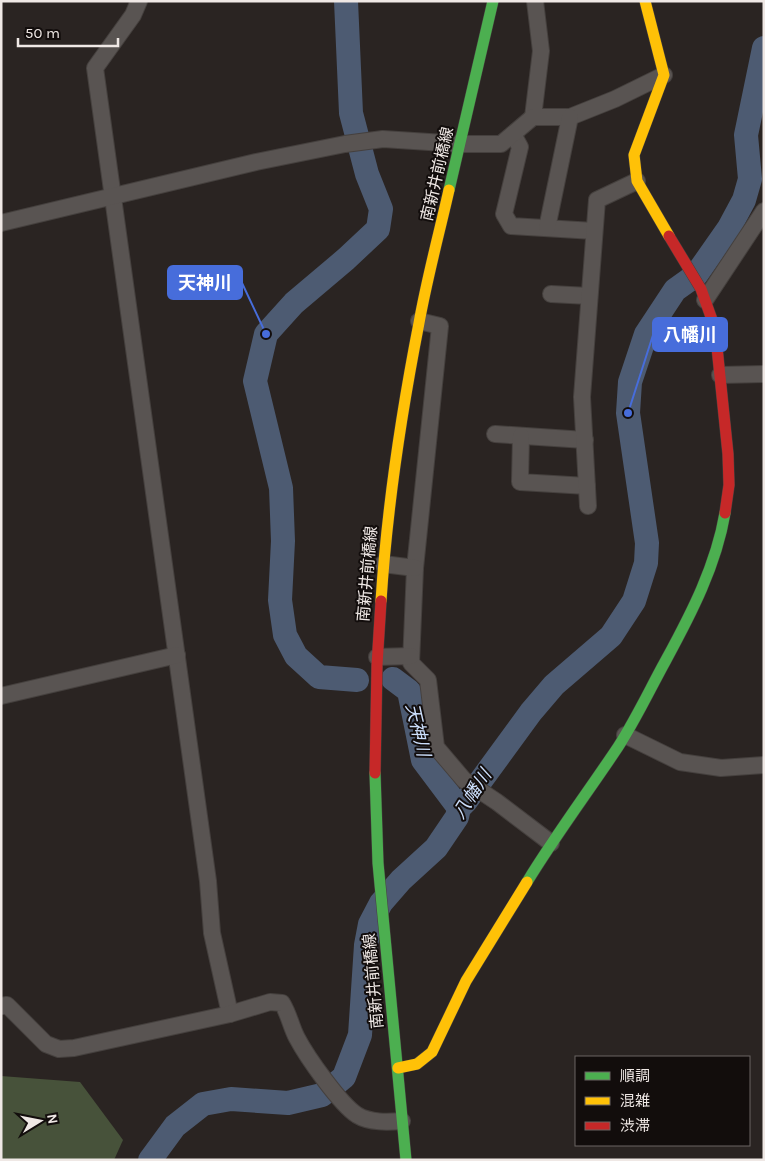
<svg xmlns="http://www.w3.org/2000/svg" width="765" height="1161" font-family="Karla,'Noto Sans JP',sans-serif">
<style>
.forest{fill:#47523a}
.lines{fill:none;stroke-linecap:round;stroke-linejoin:round}
.river{stroke:#4d5b72;stroke-width:24}
.street-casing{stroke:#45403e;stroke-width:18}
.fast-casing{stroke:#45403e;stroke-width:12}
.slow-casing{stroke:#45403e;stroke-width:12}
.jam-casing{stroke:#45403e;stroke-width:12}
.street{stroke:#595452;stroke-width:16}
.fast{stroke:#4caf50;stroke-width:11}
.slow{stroke:#ffc107;stroke-width:11}
.jam{stroke:#c62828;stroke-width:11}
.labels{text-anchor:middle;dominant-baseline:central;stroke-width:4;stroke-linejoin:round;paint-order:stroke}
.street-label{font-size:16px;fill:#efe8e5;stroke:#120d0c}
.water-label{font-size:18px;font-style:italic;fill:#ccdffc;stroke:#120d0c}
.leader{fill:none;stroke:#476ddb;stroke-width:2}
.callout-dot{fill:#476ddb;stroke:#120d0c;stroke-width:2}
.callout{fill:#476ddb;stroke:#476ddb;stroke-width:2}
.callout-label{font-size:18px;text-anchor:middle;font-weight:bold;fill:#fff}
</style>
<rect width="100%" height="100%" fill="#2a2422"/>
<polygon class="forest" points="1,1076 80,1082 123,1140 114,1160 1,1160"/>
<g class="lines">
<g class="river">
<polyline points="346,1 351,113 367,174 381,209 378,229 346,259 294,303 266,334 255,381 281,488 283,541 280,600 285,635 296,656 319,677 357,680"/>
<polyline points="393,679 409,691 423,760 459,808"/>
<polyline points="150,1160 175,1126 203,1104 231,1099 288,1103 322,1095 344,1077 360,1035 366,945 370,924 381,903 401,880 436,848 457,817 459,808 466,801 531,712 554,685 611,636 634,601 646,563 647,543 628,413 630,382 646,334 675,290 696,275 729,228 744,200 750,179 746,135 764,48"/>
</g>
<defs>
<g id="street">
<polyline points="139,1 133,15 95,68 208,881 212,933 230,1014"/>
<polyline points="533,117 541,51 535,1"/>
<polyline points="513,134 520,147 504,214 511,226 594,231"/>
<polyline points="1,223 256,162 345,144 383,139 460,144 501,144 533,117 570,117 615,99 664,75"/>
<polyline points="547,228 570,117"/>
<polyline points="551,294 589,296"/>
<polyline points="705,300 764,211"/>
<polyline points="419,321 440,326 415,568 411,663 428,680 436,747 464,780 497,802 551,843"/>
<polyline points="720,375 764,374"/>
<polyline points="495,434 585,440"/>
<polyline points="521,436 520,482 587,486"/>
<polyline points="588,506 582,397 597,200 637,181"/>
<polyline points="383,564 415,568"/>
<polyline points="377,657 411,656"/>
<polyline points="1,696 177,655"/>
<polyline points="625,735 680,762 721,768 764,765"/>
<path d="M1 1006 7 1005 46 1044 59 1049 74 1048 230 1014 270 1002 282 1003C289 1014 291 1027 297 1038 307 1057 340 1104 357 1115 370 1123 388 1122 402 1121"/>
</g>
<g id="fast">
<polyline points="449,190 493,1"/>
<polyline points="375,773 378,863 406,1160"/>
<path d="M527 882C555 836 588 792 618 747 636 719 650 689 666 660 691 614 716 566 725 513"/>
</g>
<g id="slow">
<polyline points="645,1 664,75 634,155 637,181 669,236"/>
<path d="M381 601C387 507 401 415 419 323 427 278 439 234 449 190"/>
<polyline points="398,1068 417,1064 432,1052 466,981 527,882"/>
</g>
<g id="jam">
<polyline points="669,236 701,289 715,328 728,454 729,485 725,513"/>
<polyline points="375,773 377,665 381,601"/>
</g>
</defs>
<use href="#street" class="street-casing"/>
<use href="#fast" class="fast-casing"/>
<use href="#slow" class="slow-casing"/>
<use href="#jam" class="jam-casing"/>
<use href="#street" class="street"/>
<use href="#fast" class="fast"/>
<use href="#slow" class="slow"/>
<use href="#jam" class="jam"/>
</g>
<g class="labels">
<g class="street-label">
<text transform="translate(437 174) rotate(-77)">南新井前橋線</text>
<text transform="translate(367 574) rotate(-85)">南新井前橋線</text>
<text transform="translate(373 981) rotate(-95)">南新井前橋線</text>
</g>
<g class="water-label">
<text transform="translate(418 730) rotate(77)">天神川</text>
<text transform="translate(472 794) rotate(-57)">八幡川</text>
</g>
</g>
<path class="leader" d="M266 334L242 283M628 413L653 335"/>
<g class="callout-dot">
<circle cx="266" cy="334" r="5"/>
<circle cx="628" cy="413" r="5"/>
</g>
<g class="callout">
<rect x="168" y="266" width="74" height="33" rx="5"/>
<rect x="653" y="318" width="74" height="33" rx="5"/>
</g>
<g class="callout-label">
<text x="205" y="289">天神川</text>
<text x="690" y="341">八幡川</text>
</g>
<rect width="765" height="1161" fill="none" stroke="#efe8e5" stroke-width="5"/>
<rect x="575" y="1056" width="175" height="90" fill="#120d0c" stroke="#6a6563"/>
<rect x="585" y="1072" width="25" height="8" fill="#4caf50" stroke="#6a6563"/>
<text x="620" y="1081" font-size="15" fill="#efe8e5">順調</text>
<rect x="585" y="1097" width="25" height="8" fill="#ffc107" stroke="#6a6563"/>
<text x="620" y="1106" font-size="15" fill="#efe8e5">混雑</text>
<rect x="585" y="1122" width="25" height="8" fill="#c62828" stroke="#6a6563"/>
<text x="620" y="1131" font-size="15" fill="#efe8e5">渋滞</text>
<g transform="translate(40 1121) rotate(80)" stroke="#120d0c" stroke-width="4" paint-order="stroke">
<path d="M0-4L9 19L0 12L-9 19Z" fill="#efe8e5"/>
<text y="-8" font-size="14" font-weight="bold" text-anchor="middle" fill="#efe8e5">N</text>
</g>
<path d="M18 38v8h100v-8" fill="none" stroke="#efe8e5" stroke-width="2.5"/>
<text x="25" y="38" font-size="15" fill="#efe8e5" stroke="#120d0c" stroke-width="4" paint-order="stroke">50 m</text>
</svg>
